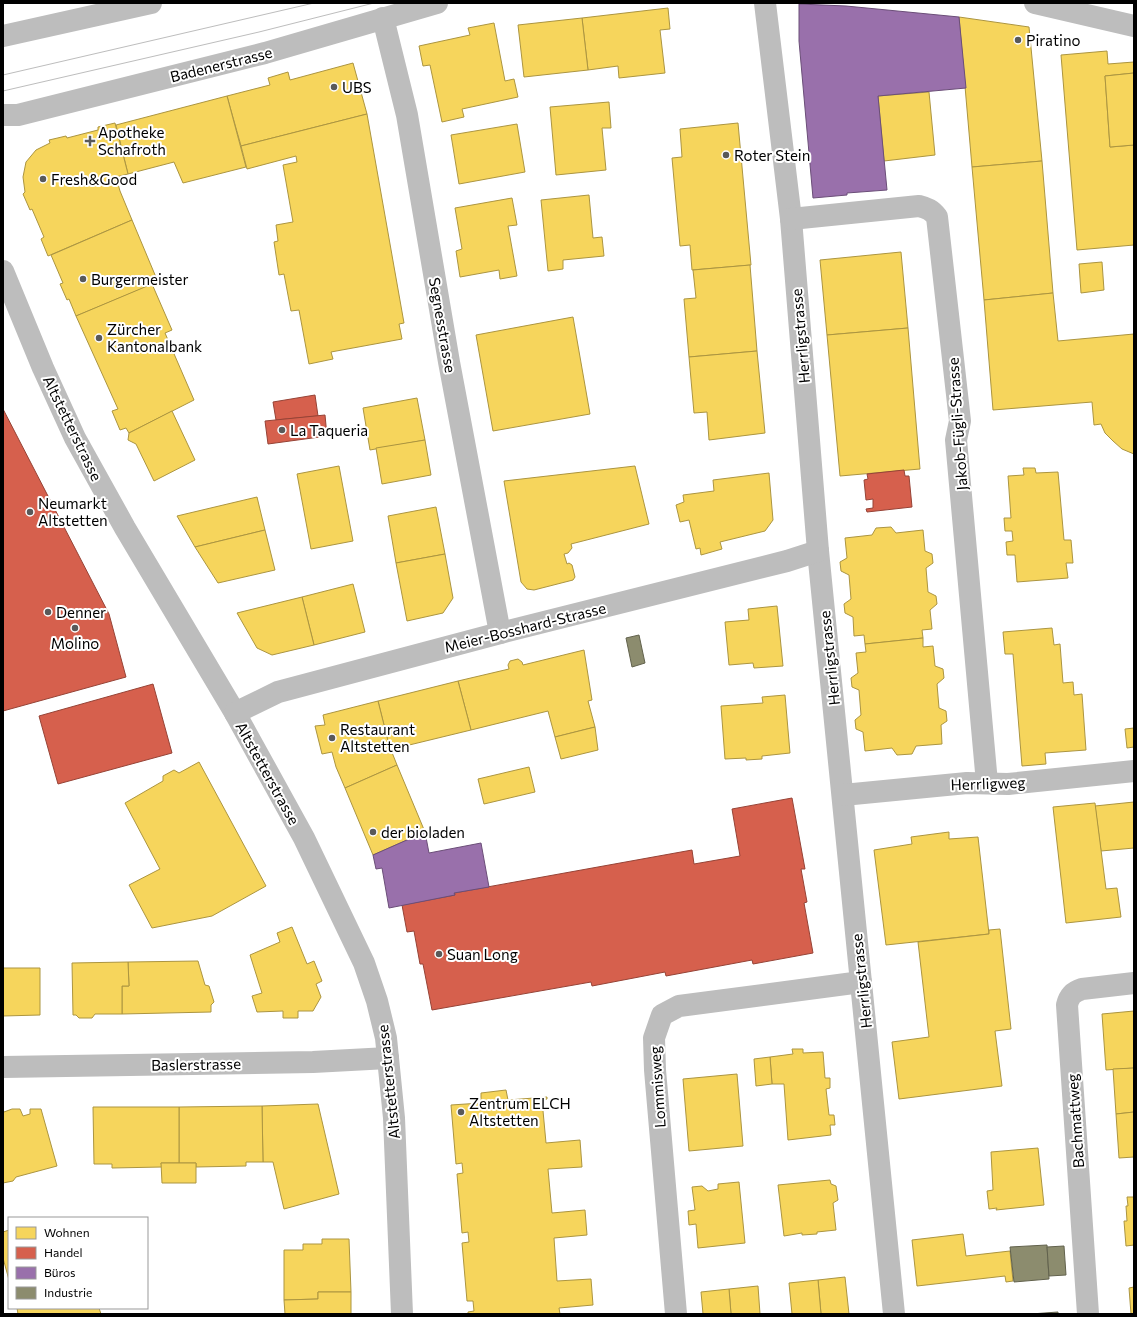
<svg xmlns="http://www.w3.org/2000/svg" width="1137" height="1317" font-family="Commissioner,sans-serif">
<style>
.homes{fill:#f6d55c;stroke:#ac9540}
.shops{fill:#d6604d;stroke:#964336}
.offices{fill:#9970ab;stroke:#6b4e78}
.industry{fill:#8c8c6e;stroke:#62624d}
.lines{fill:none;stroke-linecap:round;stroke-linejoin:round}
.minor{stroke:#bdbdbd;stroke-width:22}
.tram{stroke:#bdbdbd;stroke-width:1}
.poi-dot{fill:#595959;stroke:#fff;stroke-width:1.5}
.labels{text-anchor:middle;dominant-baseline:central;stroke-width:4;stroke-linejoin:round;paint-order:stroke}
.poi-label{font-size:15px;fill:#000;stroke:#fff;text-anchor:start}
.street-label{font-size:15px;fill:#000;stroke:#fff}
</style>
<rect width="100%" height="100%" fill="#fff"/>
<g class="homes">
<polygon points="668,8 670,29 660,30 665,73 619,78 618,66 588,70 582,18"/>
<polygon points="959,17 1029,27 1042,161 972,167"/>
<polygon points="582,18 588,70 524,77 518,25"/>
<polygon points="494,23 505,81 514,79 518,97 462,109 464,117 442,122 430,65 423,66 419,46 470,35 468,28"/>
<polygon points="1107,51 1108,64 1134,62 1134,73 1105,76 1110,147 1134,145 1134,245 1077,250 1061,55"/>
<polygon points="353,63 367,114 241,146 227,96 270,85 268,78 288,72 290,80"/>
<polygon points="1134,73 1134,145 1110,147 1105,76"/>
<polygon points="929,92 935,155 884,161 878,96"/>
<polygon points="227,96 246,167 183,183 174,162 128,174 116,125"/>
<polygon points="609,102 611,128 602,128 606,170 556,175 550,107"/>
<polygon points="367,114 404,323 399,324 402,339 331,352 333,359 309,364 299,310 291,311 284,274 279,275 274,242 278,241 276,225 293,222 283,165 297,162 296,156 247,169 241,146"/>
<polygon points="115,123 128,174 116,177 120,191 132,220 48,256 41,239 44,237 32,209 30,210 23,194 25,192 23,177 26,162 36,150 50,143 49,140 66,136 67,138 98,130 98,127"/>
<polygon points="738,123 751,265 692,270 690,245 680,246 672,158 682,157 680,129"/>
<polygon points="517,124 525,172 459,184 451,135"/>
<polygon points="1042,161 1053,293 984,300 972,167"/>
<polygon points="589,195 593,238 602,237 604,256 563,260 563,269 548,271 541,200"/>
<polygon points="512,198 517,225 508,226 517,276 500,279 499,270 460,277 456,251 462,249 455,208"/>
<polygon points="132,220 158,282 76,316 69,299 67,300 60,284 63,283 51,255"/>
<polygon points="901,252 908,328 827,335 820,260"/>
<polygon points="1102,262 1104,290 1081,293 1079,264"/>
<polygon points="750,265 757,351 689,357 684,299 696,298 693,270"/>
<polygon points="152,284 172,330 165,333 194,400 129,433 126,428 120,430 112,411 118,409 76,316"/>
<polygon points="1053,293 1058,341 1134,334 1134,454 1122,449 1113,441 1105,433 1101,424 1094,425 1092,402 993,410 984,300"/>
<polygon points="573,317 590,414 493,431 476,335"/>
<polygon points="908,328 920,469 840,476 827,335"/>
<polygon points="757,351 765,433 709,440 707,412 694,413 689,357"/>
<polygon points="417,398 425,440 370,450 363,408"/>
<polygon points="172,411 195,460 154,481 136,444 128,440 129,433"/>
<polygon points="425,440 431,475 382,484 376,448"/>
<polygon points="339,466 353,541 311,549 297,474"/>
<polygon points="635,466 649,524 571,544 572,548 568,553 564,554 567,564 569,563 572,565 575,577 573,580 534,590 527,589 521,582 504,481"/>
<polygon points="1023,468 1035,468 1036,473 1058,472 1064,540 1071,540 1073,563 1066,563 1068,578 1017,582 1015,555 1007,555 1006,542 1013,541 1012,531 1005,531 1004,518 1011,518 1008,476 1024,475"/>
<polygon points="769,473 773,520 765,531 720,542 722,549 701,555 700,548 696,549 689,520 680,522 676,505 684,502 683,495 714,491 713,480"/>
<polygon points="257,497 265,530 195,547 177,516"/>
<polygon points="436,507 445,554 396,563 388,516"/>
<polygon points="891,527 896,533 923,530 925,551 932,554 933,563 926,568 928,592 936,596 937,604 930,610 932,629 922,630 923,638 865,644 864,635 854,636 853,617 845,613 844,604 851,599 849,575 841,571 840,562 847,558 845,538 872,535 876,528"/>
<polygon points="265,530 275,570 218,583 195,547"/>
<polygon points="445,554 453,598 443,613 407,621 396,563"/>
<polygon points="353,584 365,632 314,645 302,597"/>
<polygon points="302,597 314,645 272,655 257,648 237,613"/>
<polygon points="777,606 783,666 754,668 753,663 729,665 725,622 749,620 748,609"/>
<polygon points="1052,628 1054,645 1060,644 1063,683 1073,682 1074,695 1082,694 1086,750 1045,753 1046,764 1022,766 1013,654 1005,654 1003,632"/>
<polygon points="923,638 923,647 933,646 935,666 943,669 944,678 937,684 939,708 946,711 947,721 941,725 942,744 916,746 912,754 897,755 892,748 865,751 863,732 856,729 855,720 861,715 859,690 852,687 851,678 858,673 856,653 866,652 865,644"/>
<polygon points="584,650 592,700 588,701 595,727 555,737 548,711 471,730 458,681 509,669 508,665 510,661 518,659 522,662 523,665"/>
<polygon points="458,681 471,730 401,747 400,743 389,745 378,701"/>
<polygon points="785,695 790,753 762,756 762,759 746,760 746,758 725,759 721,706 763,703 762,697"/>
<polygon points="378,701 389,745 397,765 345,788 336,767 332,752 322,754 315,726 325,725 323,715"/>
<polygon points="595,727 598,750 561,759 555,737"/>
<polygon points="1134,728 1134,747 1127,748 1125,729"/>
<polygon points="199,762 266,886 212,916 152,928 129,885 160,869 125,803 163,781 163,776 174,770 179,773"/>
<polygon points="397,765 425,832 373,855 345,788"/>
<polygon points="529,767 535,792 484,804 478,779"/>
<polygon points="1134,802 1134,848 1101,851 1095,806"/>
<polygon points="1095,803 1106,889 1117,888 1121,917 1066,923 1053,807"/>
<polygon points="949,832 949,839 978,837 989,934 886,945 874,850 912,844 911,837"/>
<polygon points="292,927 307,964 314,961 322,981 316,984 321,997 313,1011 298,1011 298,1018 283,1018 283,1011 257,1012 252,996 262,993 250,955 280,942 277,933"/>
<polygon points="1000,929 1011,1029 995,1031 1002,1086 899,1099 892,1042 929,1037 918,942 989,934 989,930"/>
<polygon points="198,961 205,985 209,986 214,1002 211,1005 211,1012 122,1014 122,986 129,986 128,962"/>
<polygon points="128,962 129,986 122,986 122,1014 95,1014 92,1018 79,1018 76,1015 73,1015 72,963"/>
<polygon points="3,968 40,968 40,1015 3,1016"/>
<polygon points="1134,1011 1134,1068 1106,1070 1102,1014"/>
<polygon points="792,1049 803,1049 803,1053 823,1052 825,1078 830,1078 830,1088 826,1089 829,1115 834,1115 835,1125 830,1125 831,1135 788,1140 784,1084 772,1084 770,1057 793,1054"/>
<polygon points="770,1057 772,1084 756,1086 754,1059"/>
<polygon points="1134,1068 1134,1112 1116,1114 1113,1069"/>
<polygon points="737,1074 743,1146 689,1151 683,1079"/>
<polygon points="506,1090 508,1100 547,1097 547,1099 542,1100 546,1143 580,1140 582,1167 548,1169 552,1213 585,1210 587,1235 554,1238 557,1281 591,1279 593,1305 559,1308 560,1314 468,1314 468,1312 474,1311 473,1301 467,1301 462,1243 469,1242 468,1232 462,1233 457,1174 463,1173 462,1163 456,1164 451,1105 481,1103 481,1093"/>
<polygon points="318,1104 339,1194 284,1209 273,1162 263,1162 262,1106"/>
<polygon points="262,1106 263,1162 246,1162 246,1166 196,1167 196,1163 179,1163 179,1107"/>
<polygon points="93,1107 179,1107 179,1163 161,1163 162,1167 112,1168 112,1164 94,1164"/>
<polygon points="12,1109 20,1109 23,1116 30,1114 30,1109 41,1109 57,1166 16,1177 13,1181 3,1183 3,1110 4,1112"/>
<polygon points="1134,1112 1134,1157 1119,1158 1116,1114"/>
<polygon points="1038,1148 1044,1205 996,1210 997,1208 989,1209 987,1191 993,1190 991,1152"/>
<polygon points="161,1163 196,1163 196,1183 162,1183"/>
<polygon points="830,1180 831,1184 836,1186 838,1200 833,1203 836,1230 817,1232 817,1234 802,1235 802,1233 784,1236 778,1185"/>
<polygon points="739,1182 745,1243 698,1248 696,1224 689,1225 688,1211 695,1210 692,1187 702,1186 708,1191 718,1189 718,1184"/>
<polygon points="1127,1197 1134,1197 1134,1245 1126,1246 1124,1221 1127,1221 1126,1206 1128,1206"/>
<polygon points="9,1230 9,1280 3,1258 3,1232"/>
<polygon points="963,1234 966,1256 1010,1251 1013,1281 1006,1282 1005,1276 917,1286 912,1240"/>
<polygon points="322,1239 349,1239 351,1292 318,1292 318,1299 284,1300 284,1250 303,1250 303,1244 322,1244"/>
<polygon points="845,1277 849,1314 821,1314 818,1280"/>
<polygon points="818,1280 821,1314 792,1314 789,1283"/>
<polygon points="758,1286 760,1314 731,1314 729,1289"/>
<polygon points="1134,1287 1134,1314 1131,1314 1129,1288"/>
<polygon points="729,1289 731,1314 703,1314 701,1292"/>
<polygon points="318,1292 351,1292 351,1314 285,1314 284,1300 318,1299"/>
<polygon points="17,1308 99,1308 101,1314 18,1314"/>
</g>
<g class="shops">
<polygon points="315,395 318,416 276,420 273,402"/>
<polygon points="3,409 109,614 126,677 3,711"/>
<polygon points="325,415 327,436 268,444 265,421"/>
<polygon points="904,470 905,476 909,476 912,507 867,512 866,509 873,508 873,499 866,500 864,480 868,479 867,474"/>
<polygon points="153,684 172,753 58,784 39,716"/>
<polygon points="792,798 805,869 801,869 807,902 804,903 813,953 753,964 752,960 666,976 665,972 592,986 591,982 432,1010 423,964 420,964 414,931 407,932 402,905 455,895 454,893 692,850 694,864 740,856 732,809"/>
</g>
<g class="offices">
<polygon points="799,4 846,6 959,17 966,88 878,96 887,190 847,193 847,195 813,198 799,41"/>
<polygon points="425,832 429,853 481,843 489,887 454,893 455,895 389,908 382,868 376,869 373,855"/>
</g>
<g class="industry">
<polygon points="639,635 645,663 632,667 626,638"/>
<polygon points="1047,1245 1049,1279 1014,1282 1010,1247"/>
<polygon points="1064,1246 1066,1275 1049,1276 1047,1247"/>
<polygon points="1058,1312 1058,1314 1031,1314"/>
</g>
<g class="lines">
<g class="minor">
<polyline points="765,3 791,219 818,551 894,1314"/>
<polyline points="1035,3 1134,26"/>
<polyline points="383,18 407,115 449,362 500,633"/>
<polyline points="3,36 151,3"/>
<polyline points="3,115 18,115 265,53 437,3"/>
<path d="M791 219 919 206C927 208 932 210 937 217L960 421 956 440 987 783"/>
<polyline points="3,271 43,368 75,438 125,528 235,713 304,838 364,963 377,1001 386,1038 394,1118 402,1314"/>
<polyline points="235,713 278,692 500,633 787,561 818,551"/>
<polyline points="843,795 967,783 1008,784 1134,771"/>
<polyline points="3,1067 313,1062 388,1058"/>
<polyline points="676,1314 655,1070 654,1038 662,1015 679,1006 861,982"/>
<path d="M1088 1314 1067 1005C1069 996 1073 992 1082 989L1134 983"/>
</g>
<g class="tram">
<polyline points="3,75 314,3"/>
<polyline points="3,91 259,32 374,3"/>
</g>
</g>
<g class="poi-dot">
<circle cx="1018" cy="40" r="4"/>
<circle cx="334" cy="87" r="4"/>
<path d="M88 135h4v4h4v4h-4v4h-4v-4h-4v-4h4z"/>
<circle cx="726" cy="155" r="4"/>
<circle cx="43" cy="179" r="4"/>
<circle cx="83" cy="279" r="4"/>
<circle cx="99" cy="338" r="4"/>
<circle cx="282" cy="430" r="4"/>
<circle cx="30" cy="512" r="4"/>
<circle cx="48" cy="612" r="4"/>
<circle cx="75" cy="628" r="4"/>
<circle cx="332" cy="738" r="4"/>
<circle cx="373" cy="832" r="4"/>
<circle cx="439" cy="954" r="4"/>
<circle cx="461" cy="1112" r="4"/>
</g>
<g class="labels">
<g class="poi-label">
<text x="1026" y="40">Piratino</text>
<text x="342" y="87">UBS</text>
<text x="98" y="132">Apotheke<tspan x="98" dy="17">Schafroth</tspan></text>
<text x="734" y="155">Roter Stein</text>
<text x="51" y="179">Fresh&amp;Good</text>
<text x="91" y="279">Burgermeister</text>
<text x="107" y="329">Zürcher<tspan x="107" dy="17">Kantonalbank</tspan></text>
<text x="290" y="430">La Taqueria</text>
<text x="38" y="503">Neumarkt<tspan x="38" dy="17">Altstetten</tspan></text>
<text x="56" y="612">Denner</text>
<text x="75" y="643" text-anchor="middle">Molino</text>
<text x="340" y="729">Restaurant<tspan x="340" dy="17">Altstetten</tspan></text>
<text x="381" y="832">der bioladen</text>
<text x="447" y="954">Suan Long</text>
<text x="469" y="1103">Zentrum ELCH<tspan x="469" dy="17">Altstetten</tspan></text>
</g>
<g class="street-label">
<text transform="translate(221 64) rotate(-14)">Badenerstrasse</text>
<text transform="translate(443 325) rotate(80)">Segnesstrasse</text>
<text transform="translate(800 336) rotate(-95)">Herrligstrasse</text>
<text transform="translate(957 424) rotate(-94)">Jakob-Fügli-Strasse</text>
<text transform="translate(73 428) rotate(64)">Altstetterstrasse</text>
<text transform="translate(525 627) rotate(-14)">Meier-Bosshard-Strasse</text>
<text transform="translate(829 658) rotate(-96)">Herrligstrasse</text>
<text transform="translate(268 773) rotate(61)">Altstetterstrasse</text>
<text transform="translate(988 783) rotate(-2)">Herrligweg</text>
<text transform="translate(861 981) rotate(-96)">Herrligstrasse</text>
<text transform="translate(196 1064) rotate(-1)">Baslerstrasse</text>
<text transform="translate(388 1082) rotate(-96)">Altstetterstrasse</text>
<text transform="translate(657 1087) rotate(-94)">Lommisweg</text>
<text transform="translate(1075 1121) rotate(-94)">Bachmattweg</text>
</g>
</g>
<rect width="1137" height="1317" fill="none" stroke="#000000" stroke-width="8"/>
<rect x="8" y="1217" width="140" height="92" fill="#ffffff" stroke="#999999"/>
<rect x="16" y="1227" width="20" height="12" fill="#f6d55c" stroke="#999999"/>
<text x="44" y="1237" font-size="12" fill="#000000">Wohnen</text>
<rect x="16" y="1247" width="20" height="12" fill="#d6604d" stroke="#999999"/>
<text x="44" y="1257" font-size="12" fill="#000000">Handel</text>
<rect x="16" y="1267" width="20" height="12" fill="#9970ab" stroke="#999999"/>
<text x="44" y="1277" font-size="12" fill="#000000">Büros</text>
<rect x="16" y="1287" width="20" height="12" fill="#8c8c6e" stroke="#999999"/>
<text x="44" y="1297" font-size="12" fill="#000000">Industrie</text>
</svg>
